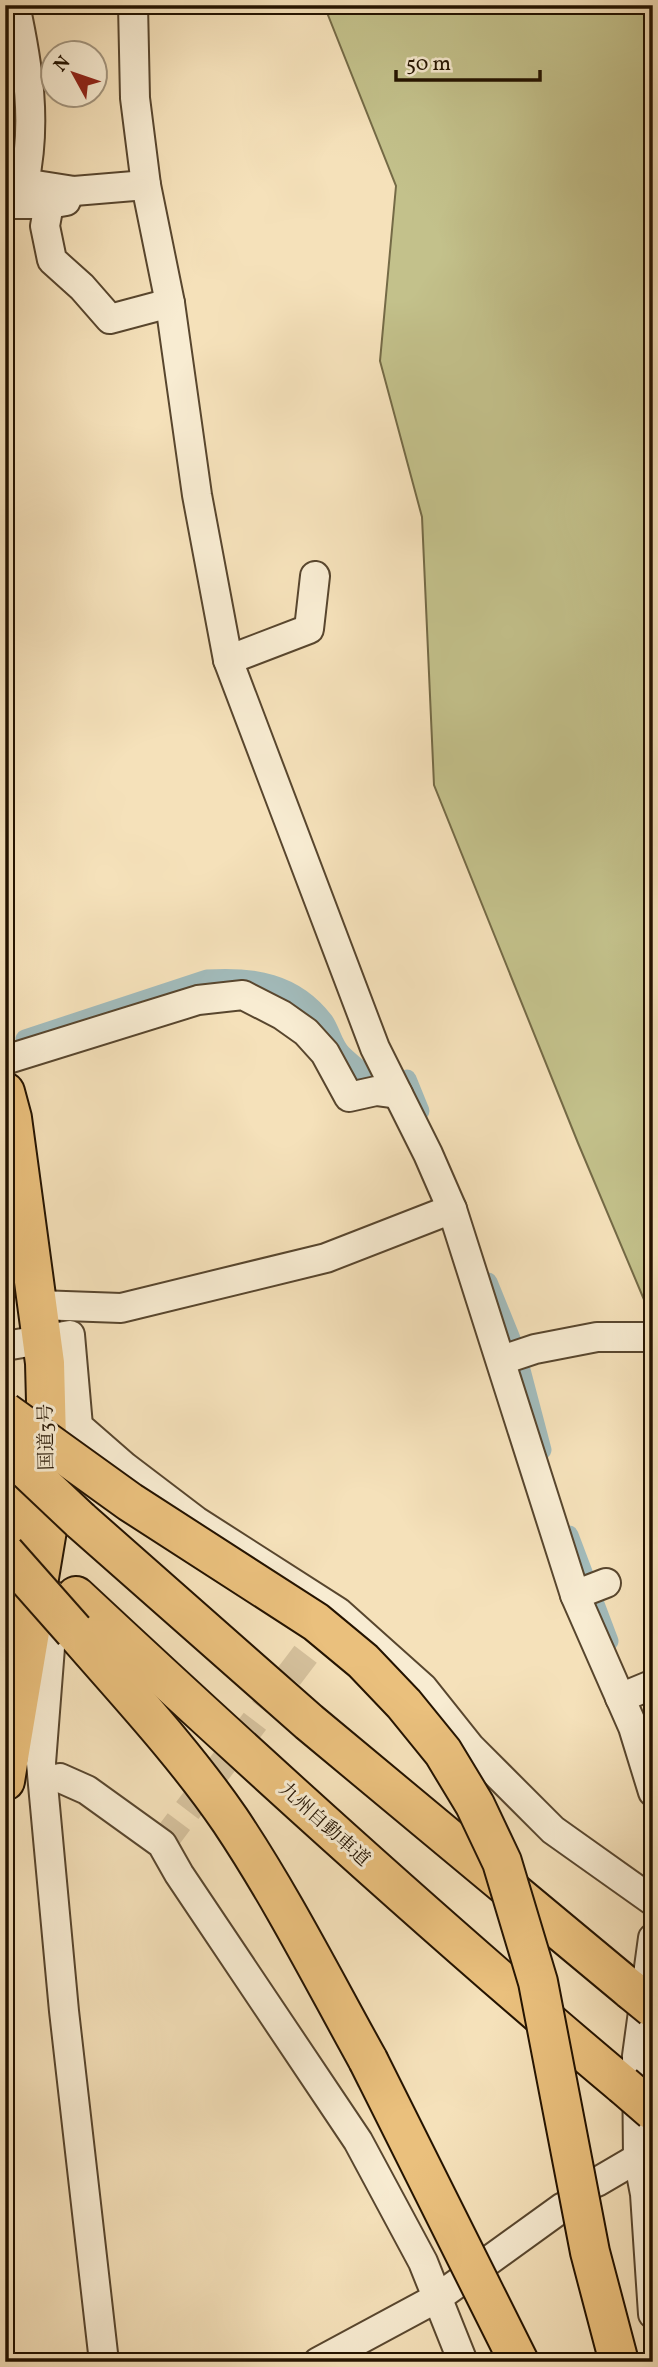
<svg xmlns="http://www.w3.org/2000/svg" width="658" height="2367" font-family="Vollkorn,'Noto Serif JP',serif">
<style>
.green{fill:#c3c18b;stroke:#746a46;stroke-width:2}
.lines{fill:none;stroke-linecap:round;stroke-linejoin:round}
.canal{stroke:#a2bbbb;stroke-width:19}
.minor-tunnel{stroke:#d6c29e;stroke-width:28;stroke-dasharray:28 14;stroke-linecap:butt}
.minor-casing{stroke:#58462e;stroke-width:32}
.highway-casing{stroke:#241300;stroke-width:42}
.minor{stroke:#f8ecd2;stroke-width:28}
.highway{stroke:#eac07d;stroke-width:38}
.highway-bridge-casing{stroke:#241300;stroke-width:42;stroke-linecap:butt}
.highway-bridge{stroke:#eac07d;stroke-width:38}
.labels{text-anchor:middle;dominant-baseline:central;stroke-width:6;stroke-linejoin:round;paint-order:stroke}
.street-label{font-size:19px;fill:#241300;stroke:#f8ecd2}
</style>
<rect width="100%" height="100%" fill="#f5e1ba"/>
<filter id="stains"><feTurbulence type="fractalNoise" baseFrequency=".00286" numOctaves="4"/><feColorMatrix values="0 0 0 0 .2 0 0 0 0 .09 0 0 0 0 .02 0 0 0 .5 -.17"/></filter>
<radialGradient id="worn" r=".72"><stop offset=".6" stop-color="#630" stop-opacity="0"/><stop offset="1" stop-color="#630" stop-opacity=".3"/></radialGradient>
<polygon class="green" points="324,5 653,5 653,1321 578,1143 434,785 422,517 380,361 396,186"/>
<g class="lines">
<g class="canal">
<path d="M25 1039 207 979C253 976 294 982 324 1021 331 1031 333 1045 342 1054 352 1064 364 1073 375 1082"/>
<polyline points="407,1079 420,1111"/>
<polyline points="488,1282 516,1351 542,1450"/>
<polyline points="569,1535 609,1641"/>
</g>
<polyline class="minor-tunnel" points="162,1844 336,1614"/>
<defs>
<g id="minor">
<path d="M15 5C28 65 37 122 24 183"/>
<polyline points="133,5 135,98 146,185 170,303 197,495 228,660 375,1048 428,1154 452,1209 575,1595 633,1727 653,1792"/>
<polyline points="23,183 74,191 146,185"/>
<polyline points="5,204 49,204 66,201"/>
<polyline points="49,204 45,226 52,260 82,287 110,319 170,303"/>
<polyline points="228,660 309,629 315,576"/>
<polyline points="5,1060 198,1000 243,995 282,1015 306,1032 325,1053 349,1097 376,1091 398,1094"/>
<polyline points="38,1305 121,1308 326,1258 452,1209"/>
<polyline points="5,1346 70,1335 78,1426 125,1467 196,1521 338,1612 423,1688 470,1747 553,1830 653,1901"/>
<polyline points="502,1360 535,1349 597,1337 653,1337"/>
<polyline points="575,1595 606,1583"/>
<polyline points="54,1596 41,1763 64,2011 104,2362"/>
<polyline points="620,1698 649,1686"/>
<polyline points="60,1778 87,1790 162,1844 179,1874 358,2141 423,2262 463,2362"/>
<polyline points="653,1938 637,2056 638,2158 645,2194 653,2314"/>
<polyline points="597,2182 638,2158"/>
<polyline points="318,2362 437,2298 563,2207"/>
</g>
<g id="highway">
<polyline points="5,1092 12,1118 45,1363 49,1518 5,1781"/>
<polyline points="8,1432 16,1473 11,1588"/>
<polyline points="80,1520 309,1722 631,1990"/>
<path d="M76 1596C255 1763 436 1928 623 2085"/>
<path d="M74 1631C127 1692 184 1753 230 1820 281 1896 323 1979 368 2060"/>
</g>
</defs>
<use href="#minor" class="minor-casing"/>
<use href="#highway" class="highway-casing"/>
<use href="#minor" class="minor"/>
<use href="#highway" class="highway"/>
<defs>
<g id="highway-bridge">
<polyline points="5,1412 130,1502 316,1622 363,1661 404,1704 443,1752 475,1805 502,1862 538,1982 590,2252 619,2362"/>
<polyline points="5,1449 80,1520"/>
<polyline points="5,1553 74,1631"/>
<polyline points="631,1990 653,2008"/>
<polyline points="368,2060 519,2362"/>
<polyline points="623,2085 653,2111"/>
</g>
</defs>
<use href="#highway-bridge" class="highway-bridge-casing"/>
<use href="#highway-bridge" class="highway-bridge"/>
</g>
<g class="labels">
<g class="street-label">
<text transform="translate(47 1437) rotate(-91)">国道3号</text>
<text transform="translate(324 1825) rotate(42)">九州自動車道</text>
</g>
</g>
<rect width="658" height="2367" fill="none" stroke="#f5e1ba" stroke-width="28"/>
<rect x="7" y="7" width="644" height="2353" fill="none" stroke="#241300" stroke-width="3.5"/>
<rect x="14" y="14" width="630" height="2339" fill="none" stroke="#241300" stroke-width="2"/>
<g transform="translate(74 74) rotate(310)"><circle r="33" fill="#f8ecd2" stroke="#a3957e" stroke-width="2"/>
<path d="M0-5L12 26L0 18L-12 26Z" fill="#8f2418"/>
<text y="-10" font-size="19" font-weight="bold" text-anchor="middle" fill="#241300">N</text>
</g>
<path d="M396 70v10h144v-10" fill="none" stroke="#241300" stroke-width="3.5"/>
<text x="406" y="70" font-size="21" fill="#241300" stroke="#f8ecd2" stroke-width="5" paint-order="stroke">50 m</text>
<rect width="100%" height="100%" filter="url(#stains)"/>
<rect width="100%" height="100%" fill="url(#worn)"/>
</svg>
